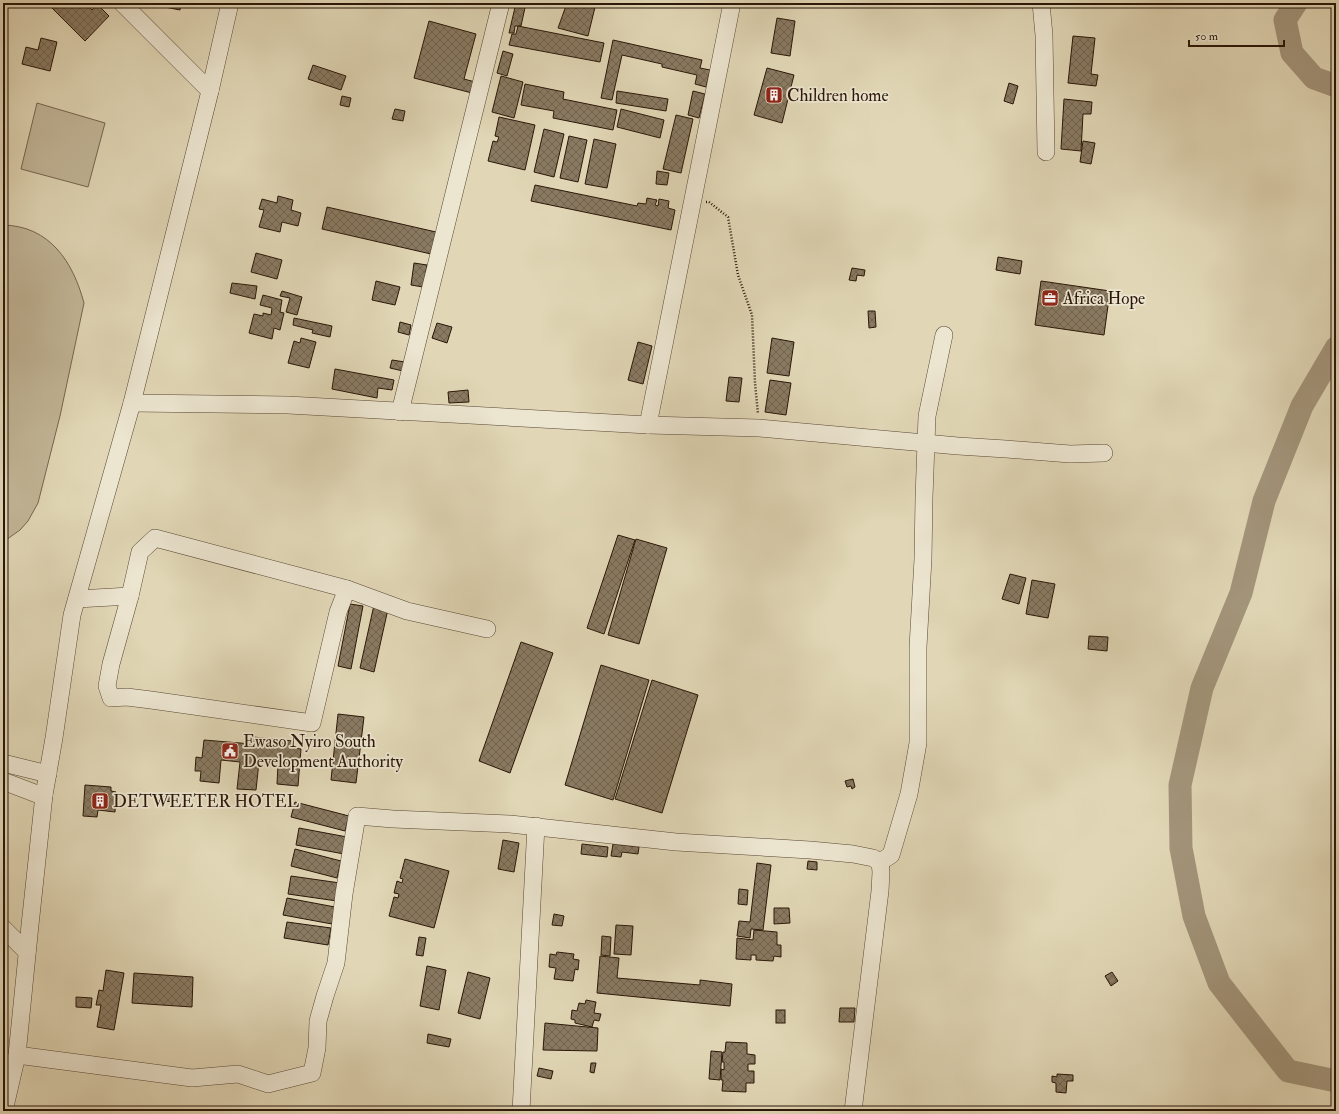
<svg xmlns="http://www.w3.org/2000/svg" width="1339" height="1114" font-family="'IM FELL Double Pica',serif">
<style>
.green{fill:#c2b698;stroke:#766650}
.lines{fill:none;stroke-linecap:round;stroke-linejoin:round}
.river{stroke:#a3957b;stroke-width:23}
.building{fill:url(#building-cross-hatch);stroke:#2a1608}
.minor-casing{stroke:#584634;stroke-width:18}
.path{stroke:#2a1608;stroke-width:2.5;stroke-dasharray:1 2;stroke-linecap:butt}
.minor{stroke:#ece5d0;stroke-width:17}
.labels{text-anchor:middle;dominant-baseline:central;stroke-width:3.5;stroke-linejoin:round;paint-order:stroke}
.poi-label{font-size:17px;fill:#2a1608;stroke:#ece5d0;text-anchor:start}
</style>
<defs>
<pattern id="building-cross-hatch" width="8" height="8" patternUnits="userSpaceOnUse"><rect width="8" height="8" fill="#897a62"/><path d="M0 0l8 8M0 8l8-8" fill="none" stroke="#70634f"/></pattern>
</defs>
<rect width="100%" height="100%" fill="#e1d7b6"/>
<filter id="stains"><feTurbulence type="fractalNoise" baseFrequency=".005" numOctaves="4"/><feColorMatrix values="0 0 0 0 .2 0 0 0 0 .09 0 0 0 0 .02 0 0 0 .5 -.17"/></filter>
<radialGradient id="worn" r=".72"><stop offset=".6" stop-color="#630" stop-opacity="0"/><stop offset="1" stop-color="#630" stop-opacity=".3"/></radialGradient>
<g class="green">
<polygon points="37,103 105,123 88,187 21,169"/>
<path d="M3 225C50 226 73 262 84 303L60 416 38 503 28 521 20 530 3 542Z"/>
</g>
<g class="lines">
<g class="river">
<polyline points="1296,3 1285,20 1292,53 1314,78 1336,86"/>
<polyline points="1336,348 1302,406 1264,501 1241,593 1202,688 1180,785 1181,848 1194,916 1219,983 1288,1071 1336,1081"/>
</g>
</g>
<g class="building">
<polygon points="55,3 85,3 92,10 97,4 109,16 85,41 51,7"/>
<polygon points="161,3 181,3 180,10 160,6"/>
<polygon points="516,3 526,3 521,26 515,26 514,33 509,33"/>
<polygon points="567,3 596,3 588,36 558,28"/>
<polygon points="777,18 795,21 790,56 771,53"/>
<polygon points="429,21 476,34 464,79 475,82 472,93 414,78"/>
<polygon points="518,26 604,43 600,62 509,45 512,34 516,34"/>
<polygon points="1073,36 1095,38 1091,74 1098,75 1096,86 1068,83"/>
<polygon points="41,38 57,42 50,71 22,64 26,47 38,50"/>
<polygon points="613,40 702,60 700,68 710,70 706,87 695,84 697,75 662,67 662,64 622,55 612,100 601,98"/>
<polygon points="503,51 513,54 507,76 497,73"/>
<polygon points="313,65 346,76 341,90 308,79"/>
<polygon points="767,68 794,75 782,123 754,115"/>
<polygon points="501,76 523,82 514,118 492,112"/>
<polygon points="1009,83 1018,86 1013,104 1004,101"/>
<polygon points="525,84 564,92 563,99 617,110 613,130 553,118 554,111 521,105"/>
<polygon points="617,91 668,99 666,111 616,103"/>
<polygon points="693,91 705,94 699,118 688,115"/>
<polygon points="342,96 351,98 349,107 340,105"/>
<polygon points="1064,99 1092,102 1091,114 1083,114 1081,151 1061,149"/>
<polygon points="395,109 405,111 403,121 392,119"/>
<polygon points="621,109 664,120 660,138 617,127"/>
<polygon points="676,115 693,119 681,173 663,169"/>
<polygon points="499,117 535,125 525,170 488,161 493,141 497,142 499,137 495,136"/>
<polygon points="544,129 564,134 554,177 534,172"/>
<polygon points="569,136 587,140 578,182 560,178"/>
<polygon points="594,139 616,144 607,188 585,184"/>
<polygon points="1083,141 1095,143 1091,164 1080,162"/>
<polygon points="657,171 669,173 667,185 656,184"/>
<polygon points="535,185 637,206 638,203 646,204 647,198 657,200 655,205 658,206 659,199 669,201 668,208 675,210 671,230 531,201"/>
<polygon points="278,196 293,200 291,210 301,213 298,226 282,222 280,232 259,227 264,210 259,209 262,199 277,203"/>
<polygon points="327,207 436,232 431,254 322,229"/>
<polygon points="256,253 282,260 277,279 251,272"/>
<polygon points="998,257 1022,261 1020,274 996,270"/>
<polygon points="414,263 427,265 423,287 411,285"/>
<polygon points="852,268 865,270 864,276 857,275 856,281 849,280"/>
<polygon points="376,281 400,287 395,305 372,300"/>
<polygon points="1041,281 1110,291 1104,335 1035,325"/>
<polygon points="232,283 257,286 255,299 230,293"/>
<polygon points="282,291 302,297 297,315 286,312 290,298 280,296"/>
<polygon points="263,295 282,300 280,312 284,313 280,330 274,328 272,339 249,333 254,314 263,316 263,313 271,315 272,308 260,305"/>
<polygon points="868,311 875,311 876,327 869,328"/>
<polygon points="294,318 332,326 330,337 312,333 313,330 293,325"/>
<polygon points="400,322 411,325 409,335 398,332"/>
<polygon points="437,323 452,327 447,343 432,338"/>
<polygon points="301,338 316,342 309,368 288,363 294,341 300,343"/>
<polygon points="772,338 794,342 789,376 767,373"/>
<polygon points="638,342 652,346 643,384 628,380"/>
<polygon points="392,360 405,362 403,371 390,368"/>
<polygon points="335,369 394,380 392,390 378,388 377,398 332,389"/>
<polygon points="729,377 742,378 739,402 726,401"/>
<polygon points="770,380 791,383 786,415 765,412"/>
<polygon points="468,390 469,402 449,403 448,392"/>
<polygon points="618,535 635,540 604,634 587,628"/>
<polygon points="636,539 667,548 639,644 608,635"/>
<polygon points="1010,574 1026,578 1019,604 1002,599"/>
<polygon points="1032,580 1055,584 1048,618 1026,614"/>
<polygon points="350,604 363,606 351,669 338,666"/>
<polygon points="374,605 388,609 374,672 360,668"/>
<polygon points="1089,636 1108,637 1107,651 1088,649"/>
<polygon points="521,642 553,653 510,773 479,761"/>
<polygon points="601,665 649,680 613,800 565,785"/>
<polygon points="652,680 698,695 662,813 615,799"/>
<polygon points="338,714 364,717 356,783 331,780"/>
<polygon points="253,737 293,741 293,748 301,749 298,786 277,784 278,764 259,762 256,790 237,789 240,762 221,760 219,783 200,781 201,771 195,771 196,757 202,758 204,740 252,744"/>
<polygon points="853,779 855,787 852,789 851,786 847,787 845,781"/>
<polygon points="85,785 111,787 111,791 116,792 115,812 98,810 97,817 83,816"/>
<polygon points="162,795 177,795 176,802 162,801"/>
<polygon points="295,802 349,816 345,831 291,817"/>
<polygon points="299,828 347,837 344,854 296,845"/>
<polygon points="503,840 519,843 514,872 498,869"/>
<polygon points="582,844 608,847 607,857 581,854"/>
<polygon points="613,844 639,847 638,854 622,852 621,857 611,856"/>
<polygon points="295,849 341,861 337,878 291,866"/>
<polygon points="405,859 449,871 434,928 389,916 394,897 398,898 399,894 394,893 397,881 402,883 403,879 400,878"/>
<polygon points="808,861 817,862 817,870 807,869"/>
<polygon points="757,863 771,865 763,930 751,929 750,938 737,936 739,921 750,922"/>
<polygon points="291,876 340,883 337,901 288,894"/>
<polygon points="739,889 748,890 747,905 738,904"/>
<polygon points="287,898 335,907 332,924 283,915"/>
<polygon points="774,908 789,908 790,923 774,924"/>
<polygon points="554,914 564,916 562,926 552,925"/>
<polygon points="287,922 331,928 328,945 284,938"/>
<polygon points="616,925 633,926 631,955 614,954"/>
<polygon points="754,930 777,932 777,945 781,945 781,957 774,956 773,961 756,960 756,955 751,955 751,960 736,959 737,938 753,940"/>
<polygon points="602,936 611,937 610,956 601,955"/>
<polygon points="419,937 426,938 423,956 416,955"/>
<polygon points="557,952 574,954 573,959 579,960 578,970 575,969 573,981 554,979 556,968 549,967 550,954 556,955"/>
<polygon points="600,956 619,958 617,978 700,985 700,980 732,984 730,1006 597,993"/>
<polygon points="427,966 446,970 439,1010 420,1006"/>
<polygon points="106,970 124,973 114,1030 97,1027 101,1005 96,1005 99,990 103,991"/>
<polygon points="468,972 490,978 480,1019 458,1013"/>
<polygon points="1112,972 1118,981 1111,986 1105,976"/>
<polygon points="134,973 193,977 192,1007 132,1003"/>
<polygon points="76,997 92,998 91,1008 76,1007"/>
<polygon points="586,1000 596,1002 594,1013 601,1014 599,1021 594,1020 592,1027 575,1023 575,1020 571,1019 572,1010 577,1011 579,1003 585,1004"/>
<polygon points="840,1008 855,1008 854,1022 839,1022"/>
<rect x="776" y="1010" width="9" height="13"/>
<polygon points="545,1023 598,1028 597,1051 543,1050"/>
<polygon points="428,1034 451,1039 449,1047 427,1043"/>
<polygon points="726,1042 747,1043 747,1054 755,1055 755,1064 748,1064 748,1071 754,1071 754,1083 746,1083 746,1092 722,1091 723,1080 721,1080 721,1069 724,1070 724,1062 722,1062 723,1052 725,1052"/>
<polygon points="711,1051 722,1052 720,1080 709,1079"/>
<polygon points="591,1063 596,1063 594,1073 590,1072"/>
<polygon points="539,1068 553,1071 551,1079 537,1076"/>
<polygon points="1057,1074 1073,1075 1073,1081 1067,1081 1066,1093 1056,1092 1056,1083 1052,1082 1052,1076 1057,1077"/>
</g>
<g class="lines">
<defs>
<g id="minor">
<polyline points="1041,3 1044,35 1046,152"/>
<polyline points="210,91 230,3"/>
<polyline points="132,403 288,405 648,425 759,428 958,446 1006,449 1070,454 1104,453"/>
<polyline points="400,412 501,3"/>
<polyline points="648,425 732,3"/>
<polyline points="130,596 140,552 155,538 347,589"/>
<polyline points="77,599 130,596 111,664 107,686 111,698 127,697 151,700 312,723 338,612 347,589 407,611 487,629"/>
<polyline points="3,763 48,774"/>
<polyline points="3,781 37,794 44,795"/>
<polyline points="880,862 891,855 909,794 918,743 918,647 923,559 924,498 927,416 944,335"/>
<polyline points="3,928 27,952"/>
<polyline points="17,1055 192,1078 238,1074 268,1084 312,1073 317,1048 318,1021 325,996 336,963 344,894 357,816 393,819 510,824 676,842 810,850 853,854 873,858 880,862 881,872 880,891 853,1111"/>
<polyline points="4,1111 17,1055 30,925 44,795 54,738 72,615 132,403 210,91 122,3"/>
<polyline points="521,1111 536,826"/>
</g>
</defs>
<use href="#minor" class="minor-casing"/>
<polyline class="path" points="706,202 709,202 728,217 738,275 752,315 755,383 758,414"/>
<use href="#minor" class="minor"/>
</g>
<defs>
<symbol id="building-square" viewBox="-11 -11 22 22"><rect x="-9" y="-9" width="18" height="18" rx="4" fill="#8f2418" stroke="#ece5d0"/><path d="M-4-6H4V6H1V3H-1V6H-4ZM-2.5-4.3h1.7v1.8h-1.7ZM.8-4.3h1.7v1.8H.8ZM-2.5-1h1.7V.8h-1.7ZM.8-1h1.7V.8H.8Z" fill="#fff"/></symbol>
<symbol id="office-square" viewBox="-11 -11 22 22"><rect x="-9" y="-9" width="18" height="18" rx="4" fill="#8f2418" stroke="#ece5d0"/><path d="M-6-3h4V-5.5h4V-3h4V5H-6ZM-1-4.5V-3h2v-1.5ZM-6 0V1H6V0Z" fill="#fff"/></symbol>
<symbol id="civic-square" viewBox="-11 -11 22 22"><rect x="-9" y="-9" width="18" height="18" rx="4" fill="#8f2418" stroke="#ece5d0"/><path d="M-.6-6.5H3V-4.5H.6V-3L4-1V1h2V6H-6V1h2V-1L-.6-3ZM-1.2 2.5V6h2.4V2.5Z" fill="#fff"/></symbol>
</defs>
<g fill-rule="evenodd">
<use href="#building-square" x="764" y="85" width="20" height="20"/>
<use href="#office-square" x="1040" y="288" width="20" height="20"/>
<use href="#civic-square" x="220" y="741" width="20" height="20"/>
<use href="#building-square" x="90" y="791" width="20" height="20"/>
</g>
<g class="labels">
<g class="poi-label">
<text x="787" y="95">Children home</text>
<text x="1063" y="298">Africa Hope</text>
<text x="243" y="741">Ewaso Nyiro South<tspan x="243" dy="20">Development Authority</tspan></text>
<text x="113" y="801">DETWEETER HOTEL</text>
</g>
</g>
<rect width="1339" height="1114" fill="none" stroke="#e1d7b6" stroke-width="16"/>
<rect x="4" y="4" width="1331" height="1106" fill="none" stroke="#2a1608" stroke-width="2"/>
<rect x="8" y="8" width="1323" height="1098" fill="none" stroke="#2a1608"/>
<path d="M1189 40v6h95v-6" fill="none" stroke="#2a1608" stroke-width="2"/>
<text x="1195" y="40" font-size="12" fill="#2a1608" stroke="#ece5d0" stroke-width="3" paint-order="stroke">50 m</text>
<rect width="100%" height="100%" filter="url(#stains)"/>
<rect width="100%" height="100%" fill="url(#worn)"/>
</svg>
